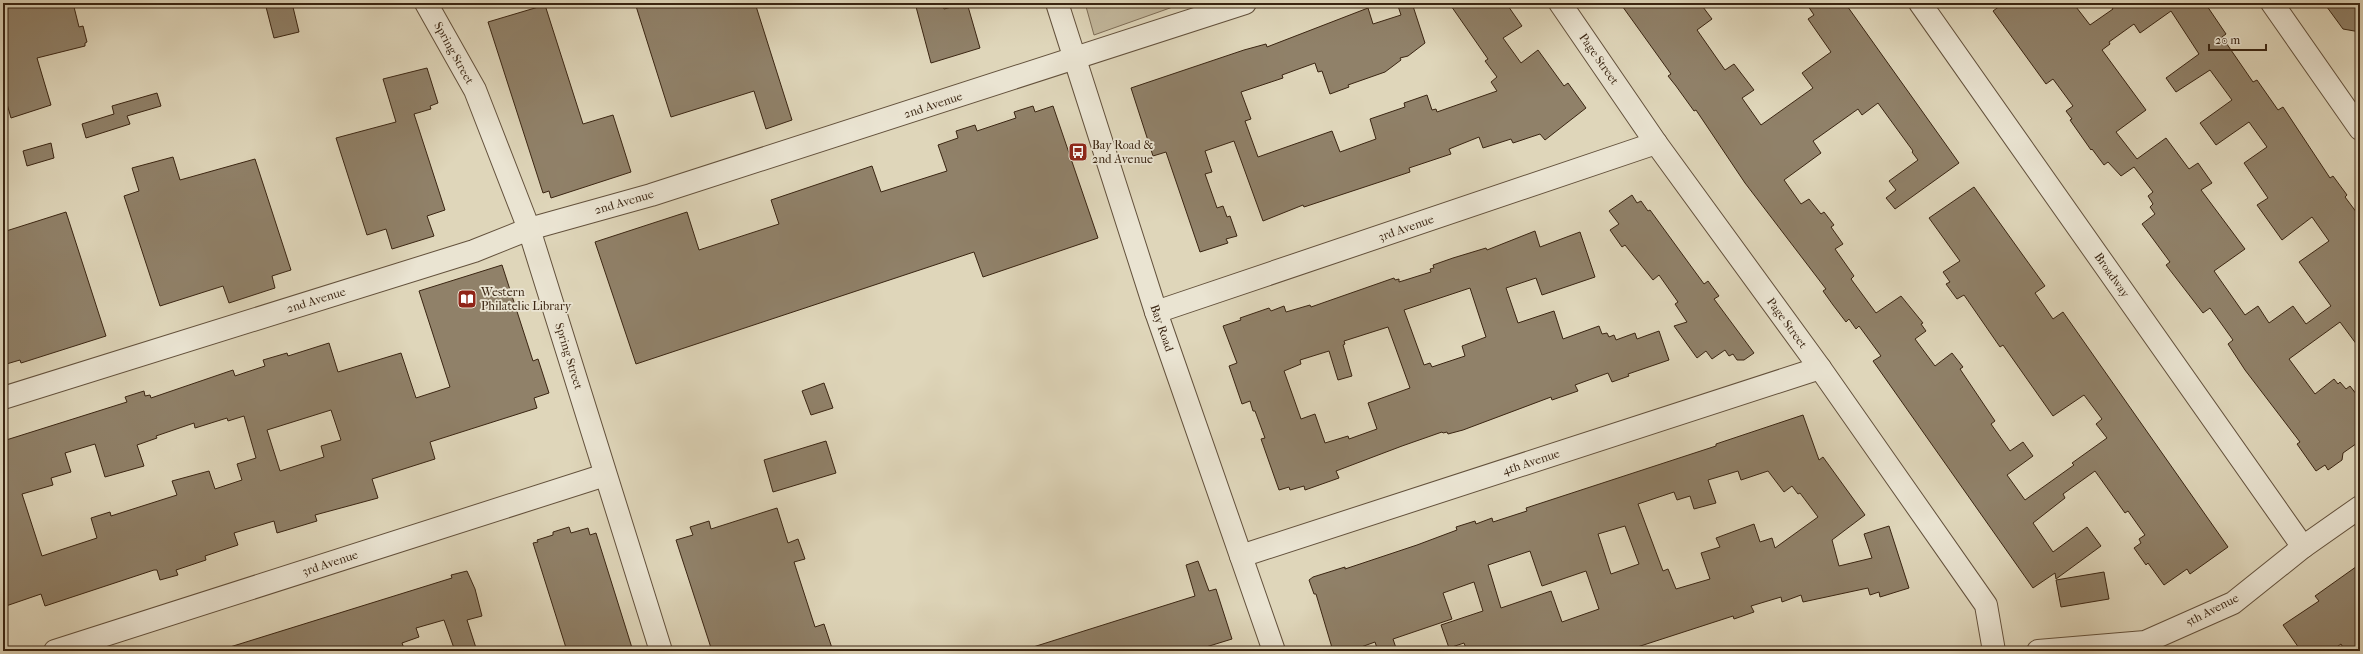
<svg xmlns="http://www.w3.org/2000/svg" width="2363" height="654" font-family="'IM FELL French Canon',serif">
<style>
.green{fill:#c3b89d;stroke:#7e6e58}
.building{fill:#908169;stroke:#3a2512;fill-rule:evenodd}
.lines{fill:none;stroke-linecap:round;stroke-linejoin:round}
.minor-casing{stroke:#63513c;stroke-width:24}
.tertiary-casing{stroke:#63513c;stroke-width:24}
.minor{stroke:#eae4d2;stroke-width:22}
.tertiary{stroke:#eae4d2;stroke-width:22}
.labels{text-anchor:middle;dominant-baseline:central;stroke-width:3.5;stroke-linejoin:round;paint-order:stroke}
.street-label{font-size:12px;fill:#3a2512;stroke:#eae4d2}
.poi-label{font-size:12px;fill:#3a2512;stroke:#eae4d2;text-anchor:start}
</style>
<rect width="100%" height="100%" fill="#dfd6ba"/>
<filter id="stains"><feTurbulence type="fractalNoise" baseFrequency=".005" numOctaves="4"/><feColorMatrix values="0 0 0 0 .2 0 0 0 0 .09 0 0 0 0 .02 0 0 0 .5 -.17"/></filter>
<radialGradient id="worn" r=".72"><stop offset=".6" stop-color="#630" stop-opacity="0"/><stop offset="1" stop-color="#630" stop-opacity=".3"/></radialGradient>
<polygon class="green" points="1085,3 1184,3 1094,35"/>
<g class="building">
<polygon points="3,3 73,3 79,27 83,26 87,42 85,43 85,46 37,58 51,105 11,118 3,90"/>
<polygon points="265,3 292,3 299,32 274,38"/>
<polygon points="635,3 755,3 792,120 766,129 754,91 671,117"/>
<polygon points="915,3 942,3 944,9 967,3 980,48 931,63"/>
<polygon points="1397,3 1412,3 1425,43 1408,56 1400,58 1401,60 1385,72 1348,85 1349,87 1330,94 1322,71 1318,72 1315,63 1282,75 1283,78 1241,92 1251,119 1245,121 1258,157 1332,131 1340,152 1376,139 1370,119 1405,107 1404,103 1427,95 1432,110 1436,109 1437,112 1497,91 1491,82 1497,77 1485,61 1488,59 1449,3 1506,3 1522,26 1503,38 1521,63 1538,50 1564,86 1568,83 1586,108 1545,140 1540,134 1513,143 1511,139 1483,148 1479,137 1449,149 1451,154 1409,168 1410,172 1304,207 1303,205 1263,221 1234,141 1205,151 1212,172 1205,174 1217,208 1223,206 1227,217 1230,216 1237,236 1226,239 1228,243 1200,252 1166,152 1153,156 1131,88 1244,50 1266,44 1267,47 1368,8 1373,24 1401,15"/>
<polygon points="1620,3 1700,3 1712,19 1697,30 1725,70 1734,64 1754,90 1742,98 1761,125 1813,88 1802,73 1831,52 1808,19 1814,15 1806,3 1845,3 1959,163 1895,209 1886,198 1896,190 1889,181 1918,160 1912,152 1913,151 1878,103 1862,115 1858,109 1813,141 1821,153 1784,180 1801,204 1809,199 1821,214 1824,212 1834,225 1831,227 1843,244 1835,249 1854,276 1851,279 1876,313 1901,296 1923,323 1921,324 1926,331 1915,339 1935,366 1952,353 1963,367 1960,369 1995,421 1991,424 2010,451 2023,442 2033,456 2007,475 2025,500 2074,465 2072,463 2107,438 2096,424 2102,419 2084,395 2053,416 2003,345 2000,347 1964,295 1957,299 1946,284 1950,282 1943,272 1960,261 1929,218 1974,187 2045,286 2035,293 2053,319 2063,312 2228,547 2190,574 2187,569 2164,585 2148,563 2146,565 2134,548 2141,543 2139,539 2145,535 2128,511 2125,513 2095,471 2063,494 2065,498 2033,523 2053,552 2087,527 2101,546 2056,579 2055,573 2033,588 1873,361 1881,356 1859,326 1856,329 1849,319 1846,322 1833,305 1823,291 1826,289 1745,183 1696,110 1694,111 1676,86 1668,76 1671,74"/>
<path d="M2004 3H2073L2090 25 2113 9 2109 3H2205L2226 34 2222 37 2253 82 2257 80 2278 110 2283 107 2330 178 2333 176 2347 195 2345 197 2360 217V349L2340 322 2289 359 2315 394 2334 379 2338 384 2340 382 2346 389 2350 386 2360 399V441L2343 453 2342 460 2328 470 2325 465 2316 471 2297 444 2300 442 2245 370 2228 344 2233 340 2210 308 2203 313 2166 265 2170 262 2142 224 2155 214 2150 207 2153 204 2148 196 2153 192 2134 167 2121 176 2108 162 2104 165 2092 149 2091 150 2070 120 2072 119 2066 111 2073 106 2053 79 2046 84 1993 11ZM2171 11 2199 54 2166 78 2176 92 2210 70 2232 100 2200 123 2216 145 2249 122 2267 147 2244 163 2268 198 2257 205 2282 240 2312 217 2329 241 2299 262 2331 306 2306 324 2293 306 2269 323 2258 306 2245 315 2214 271 2245 249 2201 190 2212 183 2198 163 2189 169 2166 138 2137 159 2116 132 2146 110 2102 50 2110 44 2109 42 2134 24 2140 33Z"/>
<polygon points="2324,3 2360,3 2360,32 2343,29"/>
<polygon points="545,5 583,124 613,115 631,172 551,198 549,191 543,193 488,22"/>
<polygon points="427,68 438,103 430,106 431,109 414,114 445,210 427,216 434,236 392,249 386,229 367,235 336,138 396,122 383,79"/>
<polygon points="157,93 161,106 127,116 130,124 86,138 82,124 114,114 112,106"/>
<polygon points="1033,106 1035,112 1053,106 1098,238 983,277 974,252 636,364 595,242 687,212 699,250 779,224 771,200 872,166 881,192 947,171 938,145 958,138 956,131 975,125 977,131 1016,118 1014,112"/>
<polygon points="51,143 54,158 27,166 23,151"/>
<polygon points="173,157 180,180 255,159 291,270 272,276 275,288 229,303 223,286 160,306 124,196 139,191 132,168"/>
<polygon points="1632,195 1637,203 1641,201 1648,211 1650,210 1704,284 1708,281 1719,296 1714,299 1754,353 1744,360 1737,360 1733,354 1729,356 1725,350 1712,359 1706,351 1697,358 1674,326 1687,322 1675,304 1678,302 1659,275 1653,280 1625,245 1622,247 1610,230 1619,224 1609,211"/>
<polygon points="66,212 106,336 21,363 20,360 3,365 3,232"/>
<path d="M1535 231 1540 247 1580 232 1595 277 1542 295 1536 278 1506 288 1518 323 1554 311 1563 339 1599 326 1602 334 1607 333 1609 337 1614 335 1616 340 1635 333 1637 339 1659 331 1669 360 1628 374 1629 376 1612 382 1608 373 1575 385 1578 391 1552 400 1551 397 1463 430 1448 434 1447 432 1443 433 1442 432 1402 446 1336 471 1339 478 1305 490 1304 486 1290 490 1289 487 1279 490 1261 439 1265 438 1255 411H1253L1250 401 1242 404 1229 366 1237 363 1223 326 1241 320 1240 318 1269 308 1271 311 1284 306 1286 312 1310 305 1311 307 1394 278 1395 280 1399 279V282L1431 272 1430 269 1434 268 1433 265 1453 258 1486 248 1487 250ZM1470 288 1486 337 1462 346 1465 356 1432 367 1430 363 1424 365 1404 310ZM1388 327 1410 388 1368 403 1377 429 1349 439 1348 436 1325 443 1315 414 1301 419 1284 371 1301 364 1300 360 1329 351 1338 380 1352 376 1343 345 1345 344 1344 341Z"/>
<path d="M502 265 533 361 538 359 549 393 534 398 537 408 430 442 435 459 372 479 378 498 315 515 317 521 277 533 274 521 234 533 238 545 205 556 206 560 176 570 178 575 160 580 157 570H154L45 606 41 594 3 607V441L127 402 125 397 144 391 145 396 150 395 151 398 233 370 235 376 265 366 263 360 287 353 288 356 329 343 338 372 401 353 416 398 450 387 419 291ZM331 410 341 440 321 446 324 457 280 471 267 430ZM244 416 256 458 237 464 242 480 215 489 209 471 172 481 177 495 111 516 110 512 91 518 97 538 42 556 22 494 53 485 51 478 71 472 65 453 95 444 105 477 144 466 137 445 157 438 156 436 194 423 195 428 227 418 228 421Z"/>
<polygon points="824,383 833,408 811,415 802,391"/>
<path d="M1803 415 1819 460 1823 457 1865 515 1832 540 1839 566 1872 558 1864 534 1889 526 1909 588 1880 597 1879 592 1870 595 1868 588 1803 602 1801 595 1782 602 1781 597 1751 606 1754 612 1734 619 1733 616 1625 651H1467L1464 643 1449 648 1441 625 1483 611 1474 582 1443 593 1452 619 1393 639 1397 651H1378L1375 642 1350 651H1333L1316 594H1314L1309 580 1313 577 1345 567V569L1417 545 1457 530 1456 527 1475 521 1476 524 1492 518 1493 522 1527 511 1526 508 1716 446V444ZM1738 471 1741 480 1768 471 1784 492 1792 486 1798 494 1800 493 1818 517 1775 548 1772 538 1760 542 1754 524 1716 538 1720 547 1701 553 1710 579 1676 589 1668 569 1663 571 1638 504 1674 492 1677 500 1690 496 1694 509 1716 503 1708 480ZM1625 526 1639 564 1611 574 1598 534ZM1530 551 1542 586 1586 571 1599 609 1562 622 1551 591 1501 608 1488 565Z"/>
<polygon points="826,441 836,473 773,492 764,460"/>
<polygon points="777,508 788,543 798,539 805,559 794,562 815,627 824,624 833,651 712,651 676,540 693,535 690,527 709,521 711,529"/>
<polygon points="569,527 571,533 588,528 590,535 596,533 633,651 567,651 533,543 538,542 537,540 553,535 553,532"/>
<polygon points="1198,561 1209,591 1216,589 1232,639 1193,651 1031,651 1030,648 1195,596 1186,565"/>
<polygon points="2360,564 2360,651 2345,651 2341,644 2331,651 2301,651 2283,625 2319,601 2315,596"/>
<polygon points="467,571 475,589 482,616 467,620 477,651 455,651 444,620 416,628 419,637 402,643 405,651 230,651 230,647 452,578 451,575"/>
<polygon points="2104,572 2109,599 2061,607 2056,580"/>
</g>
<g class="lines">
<defs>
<g id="minor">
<polyline points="426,3 475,90 529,229 661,651"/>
<polyline points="1560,3 1656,143 1820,368 1986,605 1994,651"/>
<polyline points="1920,3 2303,547"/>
<polyline points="2272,3 2360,129"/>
<polyline points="1156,312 1656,143"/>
<polyline points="3,398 474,251 529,229 651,195 1245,3"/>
<polyline points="1241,556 1820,368"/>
<polyline points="55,651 605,475"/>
<polyline points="2038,651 2145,642 2233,603 2303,547 2360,507"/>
</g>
<polyline id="tertiary" points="1057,3 1156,312 1274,651"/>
</defs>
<use href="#minor" class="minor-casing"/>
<use href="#tertiary" class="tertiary-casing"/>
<use href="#minor" class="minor"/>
<use href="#tertiary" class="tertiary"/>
</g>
<defs>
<symbol id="bus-square" viewBox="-11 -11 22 22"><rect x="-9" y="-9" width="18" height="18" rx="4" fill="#8f2418" stroke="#eae4d2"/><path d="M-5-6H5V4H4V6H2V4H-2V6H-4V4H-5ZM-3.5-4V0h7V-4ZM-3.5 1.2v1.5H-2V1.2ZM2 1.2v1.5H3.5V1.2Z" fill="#fff"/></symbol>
<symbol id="library-square" viewBox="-11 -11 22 22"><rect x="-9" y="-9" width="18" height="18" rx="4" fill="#8f2418" stroke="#eae4d2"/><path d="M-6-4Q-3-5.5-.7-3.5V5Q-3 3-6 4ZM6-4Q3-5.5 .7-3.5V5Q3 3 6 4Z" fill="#fff"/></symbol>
</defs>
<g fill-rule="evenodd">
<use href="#bus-square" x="1067" y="141" width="22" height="22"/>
<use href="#library-square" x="456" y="288" width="22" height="22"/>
</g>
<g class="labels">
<g class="street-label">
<text transform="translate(454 53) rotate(61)">Spring Street</text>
<text transform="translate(1599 59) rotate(55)">Page Street</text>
<text transform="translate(933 105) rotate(-18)">2nd Avenue</text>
<text transform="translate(624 202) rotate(-16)">2nd Avenue</text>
<text transform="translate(1406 228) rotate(-19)">3rd Avenue</text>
<text transform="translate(2112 275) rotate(55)">Broadway</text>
<text transform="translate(316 300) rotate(-17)">2nd Avenue</text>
<text transform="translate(1787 323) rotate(54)">Page Street</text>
<text transform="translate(1162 328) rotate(71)">Bay Road</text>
<text transform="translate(569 356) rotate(73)">Spring Street</text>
<text transform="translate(1531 462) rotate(-18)">4th Avenue</text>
<text transform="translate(330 563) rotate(-18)">3rd Avenue</text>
<text transform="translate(2212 610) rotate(-27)">5th Avenue</text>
</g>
<g class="poi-label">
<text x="1092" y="145">Bay Road &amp;<tspan x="1092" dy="14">2nd Avenue</tspan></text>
<text x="481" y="292">Western<tspan x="481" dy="14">Philatelic Library</tspan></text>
</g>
</g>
<rect width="2363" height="654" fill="none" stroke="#dfd6ba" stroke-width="16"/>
<rect x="4" y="4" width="2355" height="646" fill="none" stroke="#3a2512" stroke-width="2"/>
<rect x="8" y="8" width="2347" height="638" fill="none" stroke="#3a2512"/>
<path d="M2209 44v6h57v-6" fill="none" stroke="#3a2512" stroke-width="2"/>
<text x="2215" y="44" font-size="12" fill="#3a2512" stroke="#eae4d2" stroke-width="3" paint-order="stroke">20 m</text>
<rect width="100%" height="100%" filter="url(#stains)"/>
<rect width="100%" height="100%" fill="url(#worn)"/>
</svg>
